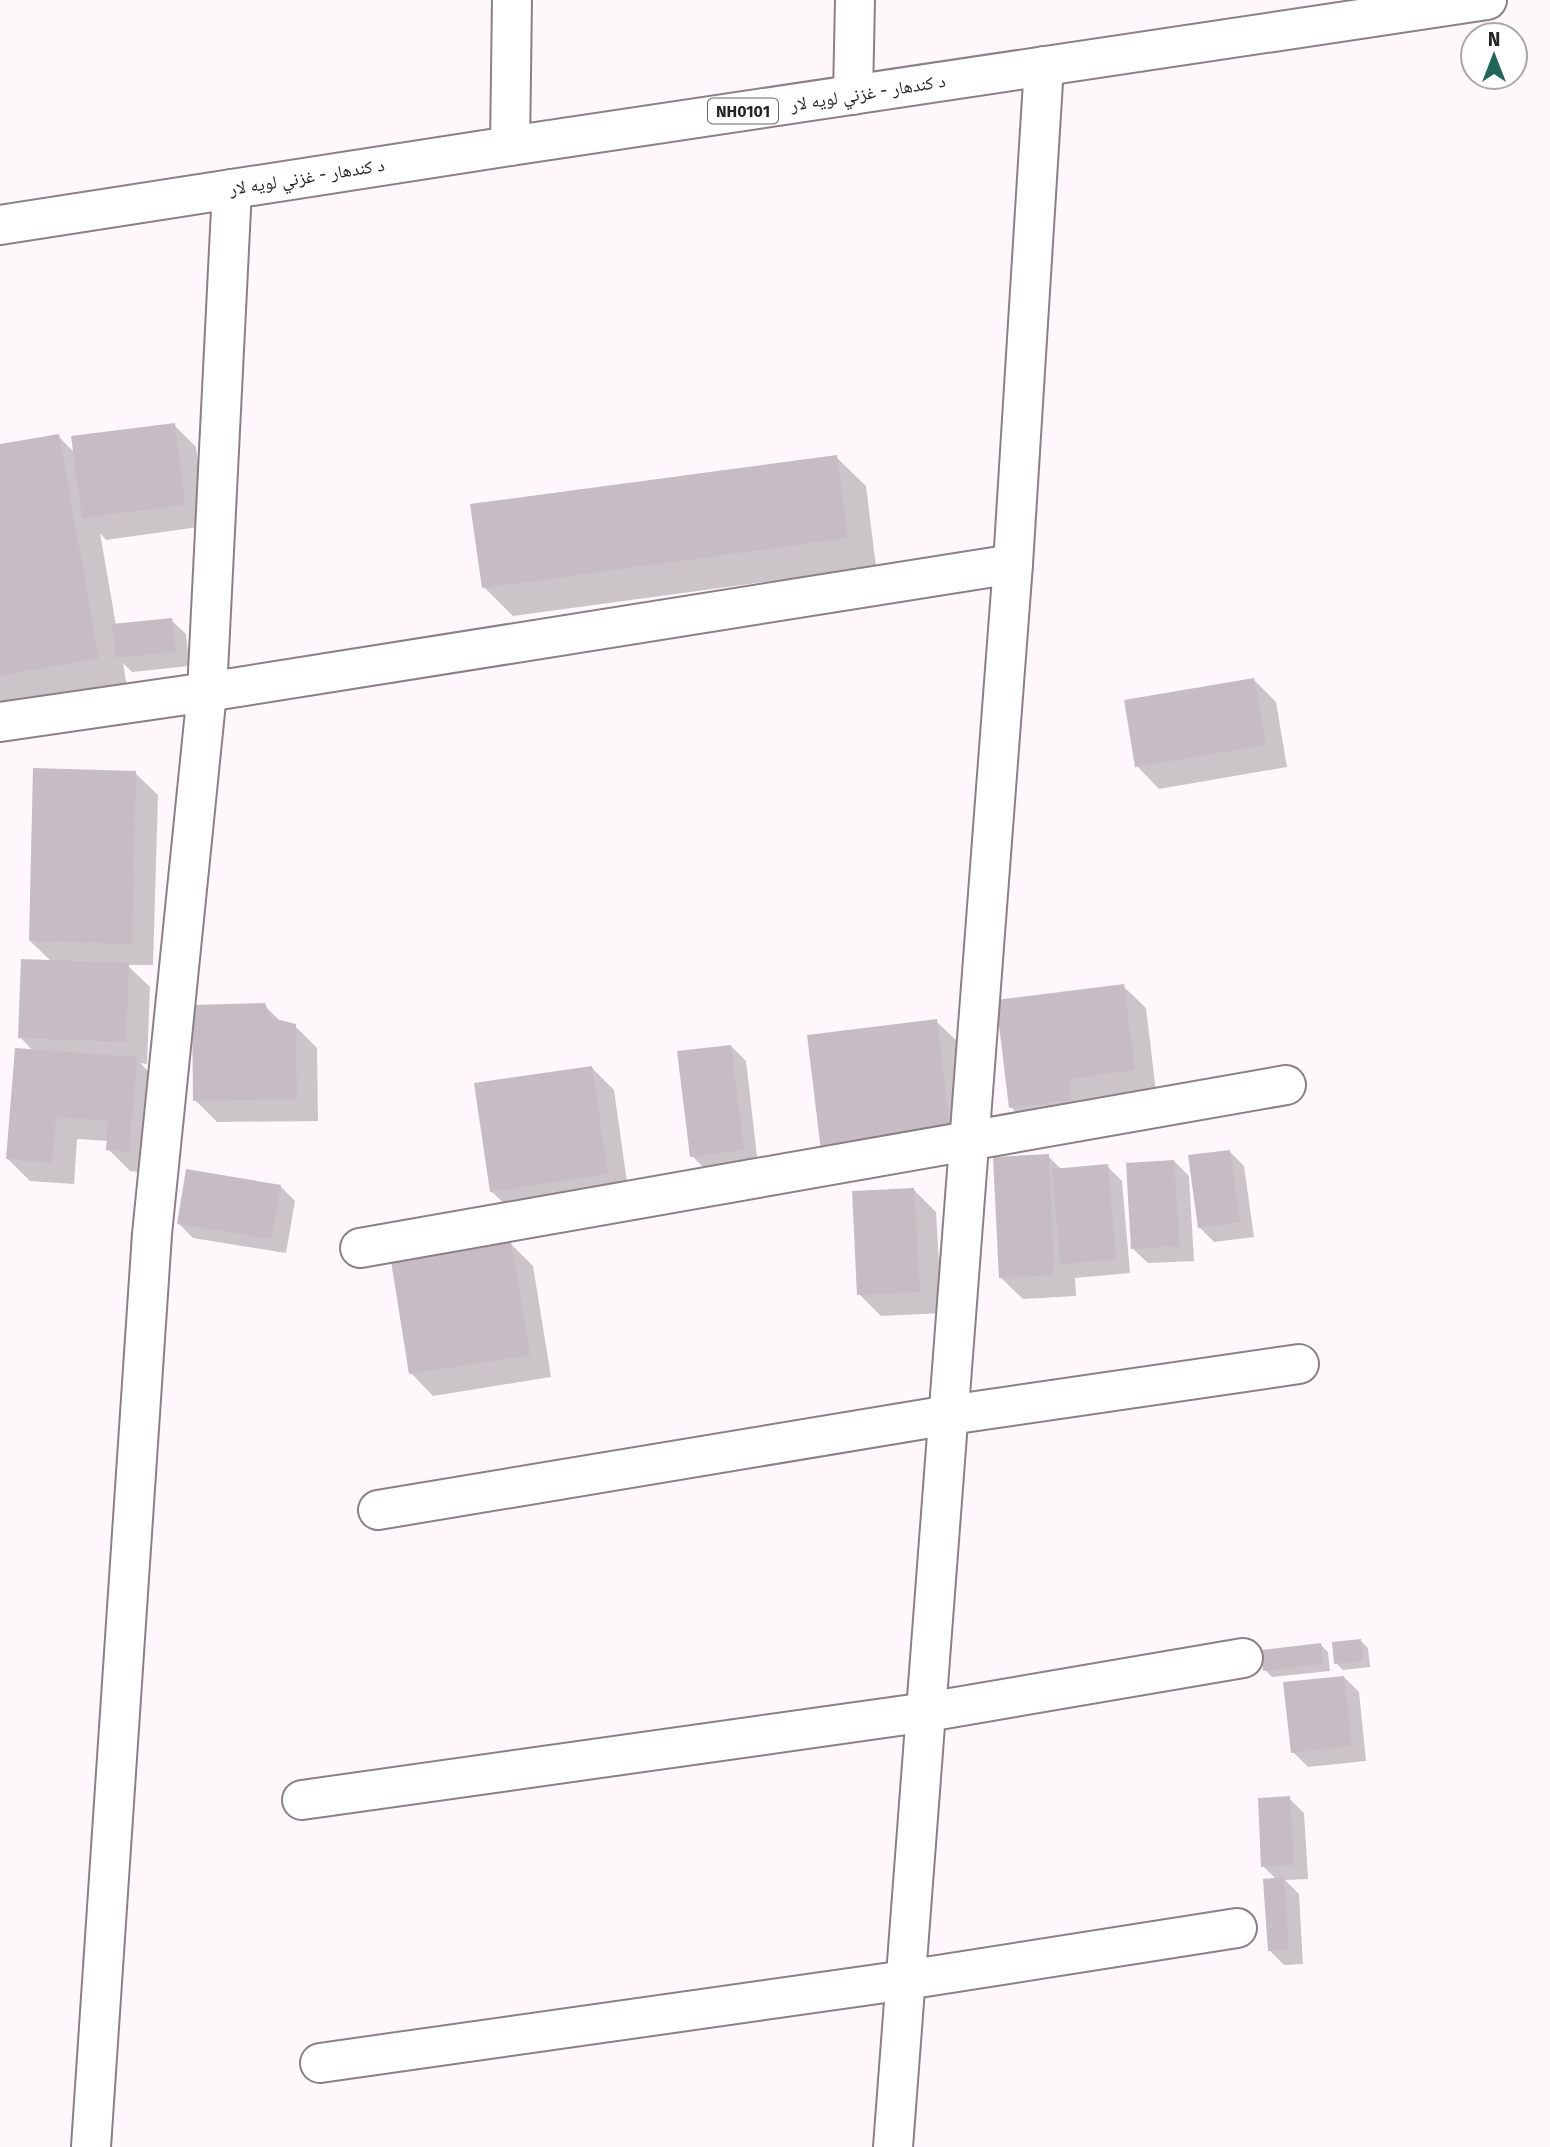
<svg xmlns="http://www.w3.org/2000/svg" width="1550" height="2147" font-family="'Fira Sans','Noto Naskh Arabic',sans-serif">
<style>
.shadow{fill:#0003}
.building{fill:#c8bcc4}
.lines{fill:none;stroke-linecap:round;stroke-linejoin:round}
.minor-casing{stroke:#8b8087;stroke-width:42}
.tertiary-casing{stroke:#8b8087;stroke-width:42}
.trunk-casing{stroke:#8b8087;stroke-width:42}
.minor{stroke:#fff;stroke-width:38}
.tertiary{stroke:#fff;stroke-width:38}
.trunk{stroke:#fff;stroke-width:38}
.labels{text-anchor:middle;dominant-baseline:central;stroke-width:5;stroke-linejoin:round;paint-order:stroke}
.shield{fill:#fff;stroke:#686567;stroke-width:2}
.shield-label{font-size:16px;font-weight:bold;fill:#272326}
.street-label{font-size:18px;fill:#272326;stroke:#fff}
</style>
<rect width="100%" height="100%" fill="#fef7fc"/>
<g class="shadow">
<polygon points="174,425 196,447 206,526 106,540 100,533 116,625 171,620 186,634 189,666 132,672 123,663 127,687 0,710 0,446 58,436 75,453"/>
<polygon points="836,457 866,486 876,567 513,616 484,587"/>
<polygon points="1254,680 1276,702 1287,767 1159,789 1137,766"/>
<polygon points="135,773 158,795 153,965 127,965 150,987 147,1064 140,1063 158,1081 151,1173 130,1171 108,1149 109,1141 77,1139 74,1184 30,1181 7,1158 34,1052 20,1037 52,962 30,941"/>
<polygon points="1123,986 1146,1008 1156,1092 1033,1129 1011,1107"/>
<polygon points="264,1005 282,1023 295,1026 317,1048 318,1121 217,1122 195,1100"/>
<polygon points="936,1021 959,1043 973,1157 845,1172"/>
<polygon points="731,1046 746,1061 758,1165 707,1171 692,1156"/>
<polygon points="592,1068 614,1090 629,1196 514,1213 491,1191"/>
<polygon points="1230,1152 1244,1166 1254,1237 1214,1242 1199,1227"/>
<polygon points="1048,1156 1062,1170 1107,1166 1122,1181 1130,1273 1075,1278 1076,1296 1023,1299 1000,1277"/>
<polygon points="1174,1161 1189,1176 1194,1261 1148,1263 1133,1249"/>
<polygon points="280,1186 295,1201 286,1253 193,1238 178,1223"/>
<polygon points="914,1190 936,1212 942,1313 881,1316 859,1294"/>
<polygon points="511,1244 533,1266 551,1377 433,1396 411,1373"/>
<polygon points="1361,1641 1368,1648 1370,1667 1343,1670 1336,1663"/>
<polygon points="1321,1645 1328,1652 1330,1671 1272,1677 1265,1670"/>
<polygon points="1344,1677 1359,1692 1366,1761 1308,1767 1293,1752"/>
<polygon points="1289,1798 1304,1813 1308,1879 1285,1880 1299,1894 1303,1964 1284,1965 1269,1950 1277,1880 1263,1866"/>
</g>
<g class="building">
<polygon points="175,423 185,505 82,518 71,436"/>
<polygon points="59,434 99,658 0,676 0,444"/>
<polygon points="837,455 848,538 482,588 470,504"/>
<polygon points="172,618 176,652 116,658 112,624"/>
<polygon points="1254,678 1266,745 1135,767 1124,700"/>
<polygon points="33,768 136,771 132,944 29,941"/>
<polygon points="21,959 129,963 126,1042 18,1038"/>
<polygon points="1124,984 1135,1070 1069,1079 1071,1100 1009,1108 996,1000"/>
<polygon points="265,1003 271,1018 296,1024 297,1099 193,1101 192,1005"/>
<polygon points="937,1019 951,1135 821,1151 807,1035"/>
<polygon points="731,1045 744,1150 690,1157 677,1051"/>
<polygon points="15,1048 137,1057 129,1152 106,1150 108,1121 56,1117 52,1163 6,1159"/>
<polygon points="592,1066 608,1174 490,1192 474,1083"/>
<polygon points="1230,1150 1240,1222 1198,1228 1188,1155"/>
<polygon points="1049,1154 1054,1275 999,1278 993,1157"/>
<polygon points="1174,1160 1180,1246 1131,1249 1126,1163"/>
<polygon points="1108,1164 1116,1259 1060,1264 1052,1169"/>
<polygon points="186,1169 281,1185 271,1239 177,1224"/>
<polygon points="914,1188 920,1292 857,1295 852,1191"/>
<polygon points="511,1242 530,1355 409,1374 391,1261"/>
<polygon points="1361,1639 1363,1661 1334,1664 1332,1642"/>
<polygon points="1321,1643 1323,1664 1263,1671 1261,1650"/>
<polygon points="1344,1676 1352,1746 1291,1753 1283,1682"/>
<polygon points="1290,1796 1294,1865 1261,1867 1258,1798"/>
<polygon points="1284,1877 1289,1950 1268,1951 1263,1879"/>
</g>
<g class="lines">
<defs>
<g id="minor">
<polyline points="0,722 207,692 1013,564"/>
<polyline points="360,1248 1286,1085"/>
<polyline points="378,1510 949,1415 1299,1364"/>
<polyline points="302,1800 927,1712 1243,1658"/>
<polyline points="320,2063 906,1980 1237,1928"/>
<polyline points="91,2147 152,1234 207,692 232,189"/>
<polyline points="893,2147 1013,564 1044,66"/>
</g>
<g id="tertiary">
<polyline points="853,95 855,0"/>
<polyline points="510,146 512,0"/>
</g>
<polyline id="trunk" points="0,225 510,146 1487,0"/>
</defs>
<use href="#minor" class="minor-casing"/>
<use href="#tertiary" class="tertiary-casing"/>
<use href="#trunk" class="trunk-casing"/>
<use href="#minor" class="minor"/>
<use href="#tertiary" class="tertiary"/>
<use href="#trunk" class="trunk"/>
</g>
<g class="labels">
<rect class="shield" x="708" y="98.5" width="70" height="25" rx="5"/>
<g class="shield-label">
<text x="743" y="111">NH0101</text>
</g>
<g class="street-label">
<text transform="translate(868 93) rotate(-9)">د کندهار - غزني لويه لار</text>
<text transform="translate(307 177) rotate(-9)">د کندهار - غزني لويه لار</text>
</g>
</g>
<g transform="translate(1494 56)"><circle r="33" fill="#ffffff" stroke="#a9a7a8" stroke-width="2"/>
<path d="M0-5L12 26L0 18L-12 26Z" fill="#206659"/>
<text y="-10" font-size="19" font-weight="bold" text-anchor="middle" fill="#272326">N</text>
</g>
</svg>
